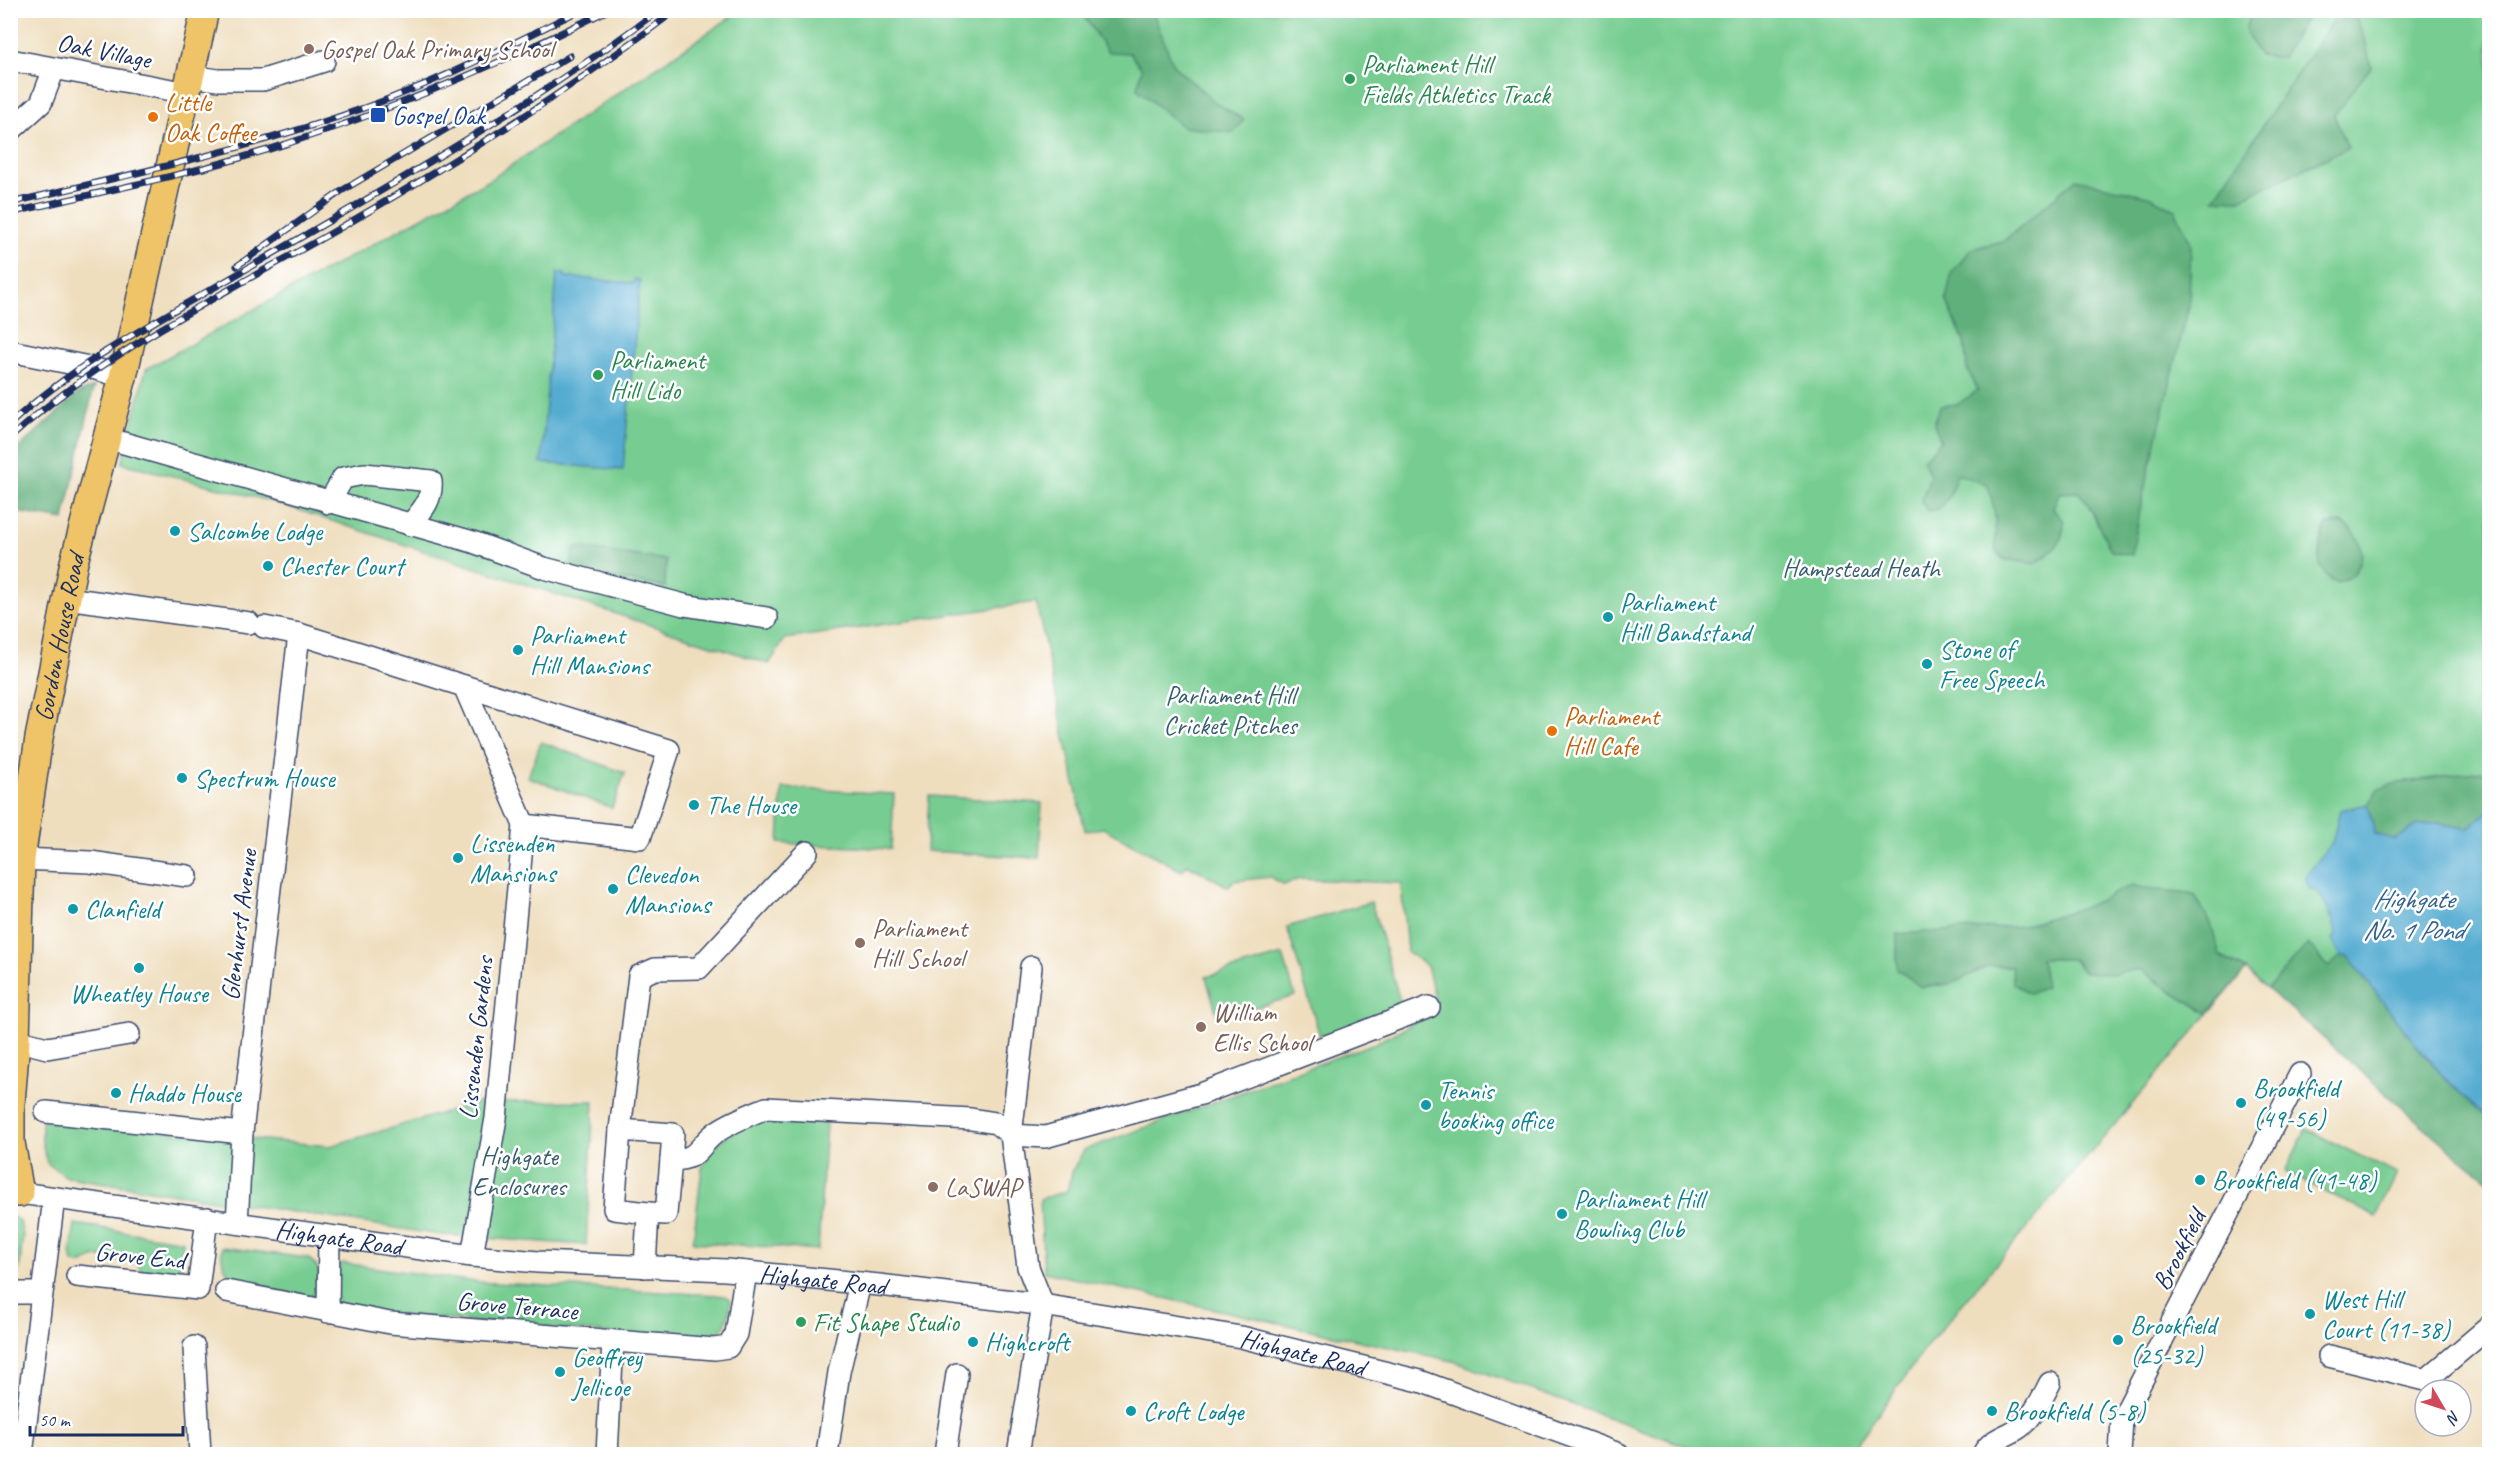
<svg xmlns="http://www.w3.org/2000/svg" width="2500" height="1465" font-family="Caveat,sans-serif">
<style>
.green{fill:#77cd91;stroke:#497e78;stroke-width:1.5}
.forest{fill:#61b07b;stroke:#3e706c;stroke-width:1.5}
.water{fill:#54acd1;stroke:#386e98;stroke-width:1.5}
.lines{fill:none;stroke-linecap:round;stroke-linejoin:round}
.minor-casing{stroke:#3b496c;stroke-width:24}
.major-casing{stroke:#3b496c;stroke-width:30}
.minor{stroke:#fff;stroke-width:21}
.major{stroke:#efc469;stroke-width:27}
.rail-casing{stroke:#1b2f5e;stroke-width:7}
.rail{stroke:#fff;stroke-width:4.5;stroke-dasharray:14;stroke-linecap:butt}
.education-dot{fill:#8d6e63;stroke:#fff;stroke-width:2}
.leisure-dot{fill:#2e9e5b;stroke:#fff;stroke-width:2}
.transit-dot{fill:#1a4fb4;stroke:#fff;stroke-width:2}
.food-dot{fill:#e8710a;stroke:#fff;stroke-width:2}
.culture-dot{fill:#0f9aa8;stroke:#fff;stroke-width:2}
.labels{text-anchor:middle;dominant-baseline:central;stroke-width:5;stroke-linejoin:round;paint-order:stroke}
.education-label{font-size:26px;fill:#785e54;stroke:#fff;text-anchor:start}
.street-label{font-size:26px;fill:#1b2f5e;stroke:#fff}
.leisure-label{font-size:26px;fill:#27864d;stroke:#fff;text-anchor:start}
.food-label{font-size:26px;fill:#c56008;stroke:#fff;text-anchor:start}
.transit-label{font-size:26px;fill:#164399;stroke:#fff;text-anchor:start}
.culture-label{font-size:26px;fill:#0d838f;stroke:#fff;text-anchor:start}
.park-label{font-size:26px;fill:#375e6d;stroke:#fff}
.water-label{font-size:27px;font-style:italic;fill:#32618c;stroke:#fff}
</style>
<rect width="100%" height="100%" fill="#fff"/>
<filter id="ink" filterUnits="userSpaceOnUse"><feTurbulence type="fractalNoise" baseFrequency=".0167" numOctaves="2"/><feDisplacementMap in="SourceGraphic" scale="12" xChannelSelector="R" yChannelSelector="G"/><feConvolveMatrix kernelMatrix="1 2 1 2 8 2 1 2 1" color-interpolation-filters="sRGB"/></filter>
<filter id="wash" filterUnits="userSpaceOnUse"><feTurbulence type="fractalNoise" baseFrequency=".008" numOctaves="4" result="noise"/><feDisplacementMap in="SourceGraphic" scale="24" xChannelSelector="R" yChannelSelector="G"/><feGaussianBlur stdDeviation="1.35" result="paint"/><feColorMatrix in="noise" values="0 0 0 0 0 0 0 0 0 0 0 0 0 0 0 0 0 1.4 0 .05"/><feComposite in="paint" operator="in"/></filter>
<g filter="url(#wash)">
<rect width="100%" height="100%" fill="#efdebe"/>
<g class="green">
<polygon points="740,11 2489,11 2489,1181 2439,1140 2246,970 1930,1342 1855,1446 1814,1449 1812,1454 1708,1454 1453,1361 1044,1272 1040,1199 1067,1191 1073,1169 1084,1150 1375,1043 1438,1011 1427,966 1407,952 1401,883 1299,879 1284,885 1271,877 1233,881 1229,887 1187,864 1182,871 1103,828 1085,831 1036,602 785,639 769,664 274,502 122,463 146,369 488,181"/>
<polygon points="541,742 625,773 612,808 528,777"/>
<polygon points="782,788 894,794 891,849 779,843"/>
<polygon points="929,796 1042,803 1039,858 926,851"/>
<polygon points="1371,902 1403,1011 1320,1036 1287,927"/>
<polygon points="1283,955 1295,996 1218,1018 1206,977"/>
<polygon points="594,1101 586,1245 441,1235 67,1177 47,1163 42,1142 42,1120 330,1146 480,1102"/>
<path d="M759 1120 826 1124 818 1250 693 1242 702 1168C714 1140 733 1131 759 1120Z"/>
<polygon points="2306,1129 2397,1174 2376,1217 2285,1172"/>
<polygon points="11,1215 20,1222 23,1236 19,1270 11,1271"/>
<polygon points="75,1224 183,1241 180,1277 147,1277 136,1263 96,1257 80,1264 73,1263 71,1252"/>
<path d="M222 1247 307 1258C323 1267 323 1284 311 1297 278 1292 216 1294 222 1247Z"/>
<path d="M342 1263 476 1282 717 1295 728 1297 731 1302C728 1321 725 1332 708 1342L388 1314 340 1306C333 1293 333 1274 342 1263Z"/>
</g>
<g class="forest">
<polygon points="1080,11 1152,11 1174,66 1216,103 1244,120 1233,133 1183,127 1137,89 1142,69 1130,53 1108,52"/>
<polygon points="2251,11 2251,10 2310,11 2282,58 2259,55 2245,30"/>
<polygon points="2339,11 2353,11 2365,39 2371,67 2334,115 2348,148 2238,200 2214,199"/>
<path d="M2076 179 2151 197 2175 210 2191 243 2189 305 2142 499 2132 555 2111 551 2087 502 2078 492 2059 493 2053 509 2064 521C2064 544 2052 553 2034 564L2003 559 1996 552 1995 513 1988 485 1957 474 1949 497 1939 509 1928 511 1921 502 1930 476 1923 460 1941 441 1934 424 1940 406 1958 404 1978 390 1967 369 1964 342 1946 299 1952 272 1972 249 2005 240Z"/>
<polygon points="94,387 64,520 11,511 11,455 80,392"/>
<path d="M2343 523C2360 533 2369 555 2354 573 2351 577 2343 580 2338 583 2311 570 2318 548 2327 524Z"/>
<polygon points="575,547 666,560 665,587 570,571"/>
<polygon points="2481,771 2489,776 2489,810 2468,829 2440,823 2419,825 2395,840 2375,834 2368,804 2377,790 2393,784"/>
<path d="M2132 885C2152 891 2173 890 2194 894L2211 923 2220 956 2246 970 2208 1013 2172 992 2140 969 2114 974 2084 973 2073 959H2041L2046 987 2030 993 2013 984 2012 966H1989L1951 984 1921 987 1897 969V934L2023 926 2087 906Z"/>
<path d="M2308 944 2328 967 2341 956 2349 957C2391 1012 2433 1076 2489 1117V1181L2439 1140 2268 989Z"/>
</g>
<g class="water">
<polygon points="557,273 565,274 565,277 633,283 634,279 640,280 623,470 541,463"/>
<path d="M2368 804 2375 834 2395 840 2418 825 2440 823 2468 829 2489 810V1117C2433 1076 2392 1012 2349 957L2341 956 2332 940 2336 935C2335 921 2326 904 2319 893L2309 888 2306 880 2308 873 2332 843 2340 810Z"/>
</g>
</g>
<g filter="url(#ink)">
<g class="lines">
<defs>
<g id="minor">
<polyline points="10,60 188,93"/>
<polyline points="191,76 218,80 263,80 324,61"/>
<polyline points="10,131 41,103 54,69"/>
<polyline points="10,351 89,367 123,377"/>
<polyline points="106,438 473,542 544,568 684,605 767,618"/>
<path d="M329 503 343 478 364 474 431 481C433 500 421 512 410 525"/>
<polyline points="66,598 249,623"/>
<polyline points="264,627 299,634 464,686 524,825 496,1118 472,1256"/>
<polyline points="464,686 669,750 640,838 524,825"/>
<polyline points="21,859 90,862 187,876"/>
<polyline points="1031,967 1011,1135 1045,1137 1201,1094 1429,1007"/>
<polyline points="16,1040 47,1048 129,1034"/>
<polyline points="46,1112 242,1133"/>
<polyline points="620,1130 673,1134 671,1160"/>
<path id="s1" d="M20 1193 472 1256 538 1262 726 1270 879 1285 1030 1303 1241 1337 1420 1381 1619 1454"/>
<path d="M648 1213 666 1214 671 1160C701 1160 697 1145 718 1131 733 1121 749 1115 766 1108L971 1119 996 1123 1011 1135 1028 1267 1043 1305 1018 1454"/>
<polyline points="237,1223 242,1133 299,634"/>
<polyline points="645,1267 648,1213 614,1209 620,1130 639,976 655,969 699,968 807,852"/>
<polyline points="77,1276 198,1289 207,1218"/>
<polyline points="226,1291 390,1323 715,1349 728,1347 736,1334 746,1272"/>
<polyline points="10,1293 41,1293"/>
<polyline points="328,1312 329,1237"/>
<polyline points="194,1347 200,1454"/>
<polyline points="2329,1356 2426,1380 2490,1326"/>
<polyline points="22,1454 54,1198"/>
<polyline points="607,1454 613,1341"/>
<polyline points="827,1454 839,1372 860,1283"/>
<polyline points="945,1454 957,1374"/>
<path d="M1983 1454C1991 1438 2007 1437 2020 1427 2034 1416 2042 1398 2050 1383"/>
<polyline points="2120,1454 2122,1419 2300,1074"/>
</g>
<g id="major">
<path id="s2" d="M10 1192 20 1193 11 1143V1103L16 1040 21 859 39 738 74 562 123 377 205 10"/>
</g>
</defs>
<use href="#minor" class="minor-casing"/>
<use href="#major" class="major-casing"/>
<use href="#minor" class="minor"/>
<use href="#major" class="major"/>
<defs>
<g id="rail">
<path d="M10 203C138 173 268 145 391 98 456 73 518 41 580 10"/>
<path d="M10 213C104 191 198 173 289 143 400 107 504 62 608 10"/>
<polyline points="237,266 343,190 570,56"/>
<path d="M10 424C80 359 166 316 248 268 388 187 530 107 659 10"/>
<path d="M10 438C103 353 217 297 326 236 447 167 565 94 676 10"/>
</g>
</defs>
<use href="#rail" class="rail-casing"/>
<use href="#rail" class="rail"/>
</g>
</g>
<g class="education-dot">
<circle cx="309" cy="49" r="6"/>
<circle cx="860" cy="943" r="6"/>
<circle cx="1201" cy="1027" r="6"/>
<circle cx="933" cy="1187" r="6"/>
</g>
<g class="leisure-dot">
<circle cx="1350" cy="79" r="6"/>
<circle cx="598" cy="375" r="6"/>
<circle cx="801" cy="1322" r="6"/>
</g>
<rect class="transit-dot" x="370" y="107" width="16" height="16" rx="3"/>
<g class="food-dot">
<circle cx="153" cy="117" r="6"/>
<circle cx="1552" cy="731" r="6"/>
</g>
<g class="culture-dot">
<circle cx="175" cy="531" r="6"/>
<circle cx="268" cy="566" r="6"/>
<circle cx="1608" cy="617" r="6"/>
<circle cx="518" cy="650" r="6"/>
<circle cx="1927" cy="664" r="6"/>
<circle cx="182" cy="778" r="6"/>
<circle cx="694" cy="805" r="6"/>
<circle cx="458" cy="858" r="6"/>
<circle cx="613" cy="889" r="6"/>
<circle cx="73" cy="909" r="6"/>
<circle cx="139" cy="968" r="6"/>
<circle cx="116" cy="1093" r="6"/>
<circle cx="2241" cy="1103" r="6"/>
<circle cx="1426" cy="1105" r="6"/>
<circle cx="2200" cy="1180" r="6"/>
<circle cx="1562" cy="1214" r="6"/>
<circle cx="2310" cy="1314" r="6"/>
<circle cx="2118" cy="1340" r="6"/>
<circle cx="973" cy="1342" r="6"/>
<circle cx="560" cy="1372" r="6"/>
<circle cx="1131" cy="1411" r="6"/>
<circle cx="1992" cy="1411" r="6"/>
</g>
<g class="labels">
<g class="education-label">
<text x="321" y="49">Gospel Oak Primary School</text>
<text x="872" y="928">Parliament<tspan x="872" dy="30">Hill School</tspan></text>
<text x="1213" y="1012">William<tspan x="1213" dy="30">Ellis School</tspan></text>
<text x="945" y="1187">LaSWAP</text>
</g>
<g class="street-label">
<text transform="translate(104 51) rotate(11)">Oak Village</text>
<text stroke="none"><textPath href="#s2" startOffset="570">Gordon House Road</textPath></text>
<text transform="translate(239 925) rotate(-83)">Glenhurst Avenue</text>
<text transform="translate(476 1038) rotate(-84)">Lissenden Gardens</text>
<text stroke="none"><textPath href="#s1" startOffset="322">Highgate Road</textPath></text>
<text transform="translate(2179 1250) rotate(-63)">Brookfield</text>
<text transform="translate(140 1256) rotate(6)">Grove End</text>
<text stroke="none"><textPath href="#s1" startOffset="808">Highgate Road</textPath></text>
<text transform="translate(517 1306) rotate(5)">Grove Terrace</text>
<text stroke="none"><textPath href="#s1" startOffset="1294">Highgate Road</textPath></text>
</g>
<g class="leisure-label">
<text x="1362" y="64">Parliament Hill<tspan x="1362" dy="30">Fields Athletics Track</tspan></text>
<text x="610" y="360">Parliament<tspan x="610" dy="30">Hill Lido</tspan></text>
<text x="813" y="1322">Fit Shape Studio</text>
</g>
<g class="food-label">
<text x="165" y="102">Little<tspan x="165" dy="30">Oak Coffee</tspan></text>
<text x="1564" y="716">Parliament<tspan x="1564" dy="30">Hill Cafe</tspan></text>
</g>
<g class="transit-label">
<text x="392" y="115">Gospel Oak</text>
</g>
<g class="culture-label">
<text x="187" y="531">Salcombe Lodge</text>
<text x="280" y="566">Chester Court</text>
<text x="1620" y="602">Parliament<tspan x="1620" dy="30">Hill Bandstand</tspan></text>
<text x="530" y="635">Parliament<tspan x="530" dy="30">Hill Mansions</tspan></text>
<text x="1939" y="649">Stone of<tspan x="1939" dy="30">Free Speech</tspan></text>
<text x="194" y="778">Spectrum House</text>
<text x="706" y="805">The House</text>
<text x="470" y="843">Lissenden<tspan x="470" dy="30">Mansions</tspan></text>
<text x="625" y="874">Clevedon<tspan x="625" dy="30">Mansions</tspan></text>
<text x="85" y="909">Clanfield</text>
<text x="139" y="993" text-anchor="middle">Wheatley House</text>
<text x="2253" y="1088">Brookfield<tspan x="2253" dy="30">(49-56)</tspan></text>
<text x="1438" y="1090">Tennis<tspan x="1438" dy="30">booking office</tspan></text>
<text x="128" y="1093">Haddo House</text>
<text x="2212" y="1180">Brookfield (41-48)</text>
<text x="1574" y="1199">Parliament Hill<tspan x="1574" dy="30">Bowling Club</tspan></text>
<text x="2322" y="1299">West Hill<tspan x="2322" dy="30">Court (11-38)</tspan></text>
<text x="2130" y="1325">Brookfield<tspan x="2130" dy="30">(25-32)</tspan></text>
<text x="985" y="1342">Highcroft</text>
<text x="572" y="1357">Geoffrey<tspan x="572" dy="30">Jellicoe</tspan></text>
<text x="1143" y="1411">Croft Lodge</text>
<text x="2004" y="1411">Brookfield (5-8)</text>
</g>
<g class="park-label">
<text x="1861" y="568">Hampstead Heath</text>
<text x="1230" y="695">Parliament Hill<tspan x="1230" dy="30">Cricket Pitches</tspan></text>
<text x="519" y="1156">Highgate<tspan x="519" dy="30">Enclosures</tspan></text>
</g>
<g class="water-label">
<text x="2413" y="899">Highgate<tspan x="2413" dy="31">No. 1 Pond</tspan></text>
</g>
</g>
<rect width="2500" height="1465" fill="none" stroke="#fff" stroke-width="36"/>
<g transform="translate(2443 1408) rotate(129)"><circle r="28" fill="#ffffff" stroke="#a4acbf" stroke-width="1.5"/>
<path d="M0-4.5L10 22L0 15L-10 22Z" fill="#d1495b"/>
<text y="-9" font-size="16" font-weight="bold" text-anchor="middle" fill="#1b2f5e">N</text>
</g>
<path d="M30 1426v9h153v-9" fill="none" stroke="#1b2f5e" stroke-width="3"/>
<text x="39" y="1426" font-size="18" fill="#1b2f5e" stroke="#ffffff" stroke-width="4.5" paint-order="stroke">50 m</text>
</svg>
